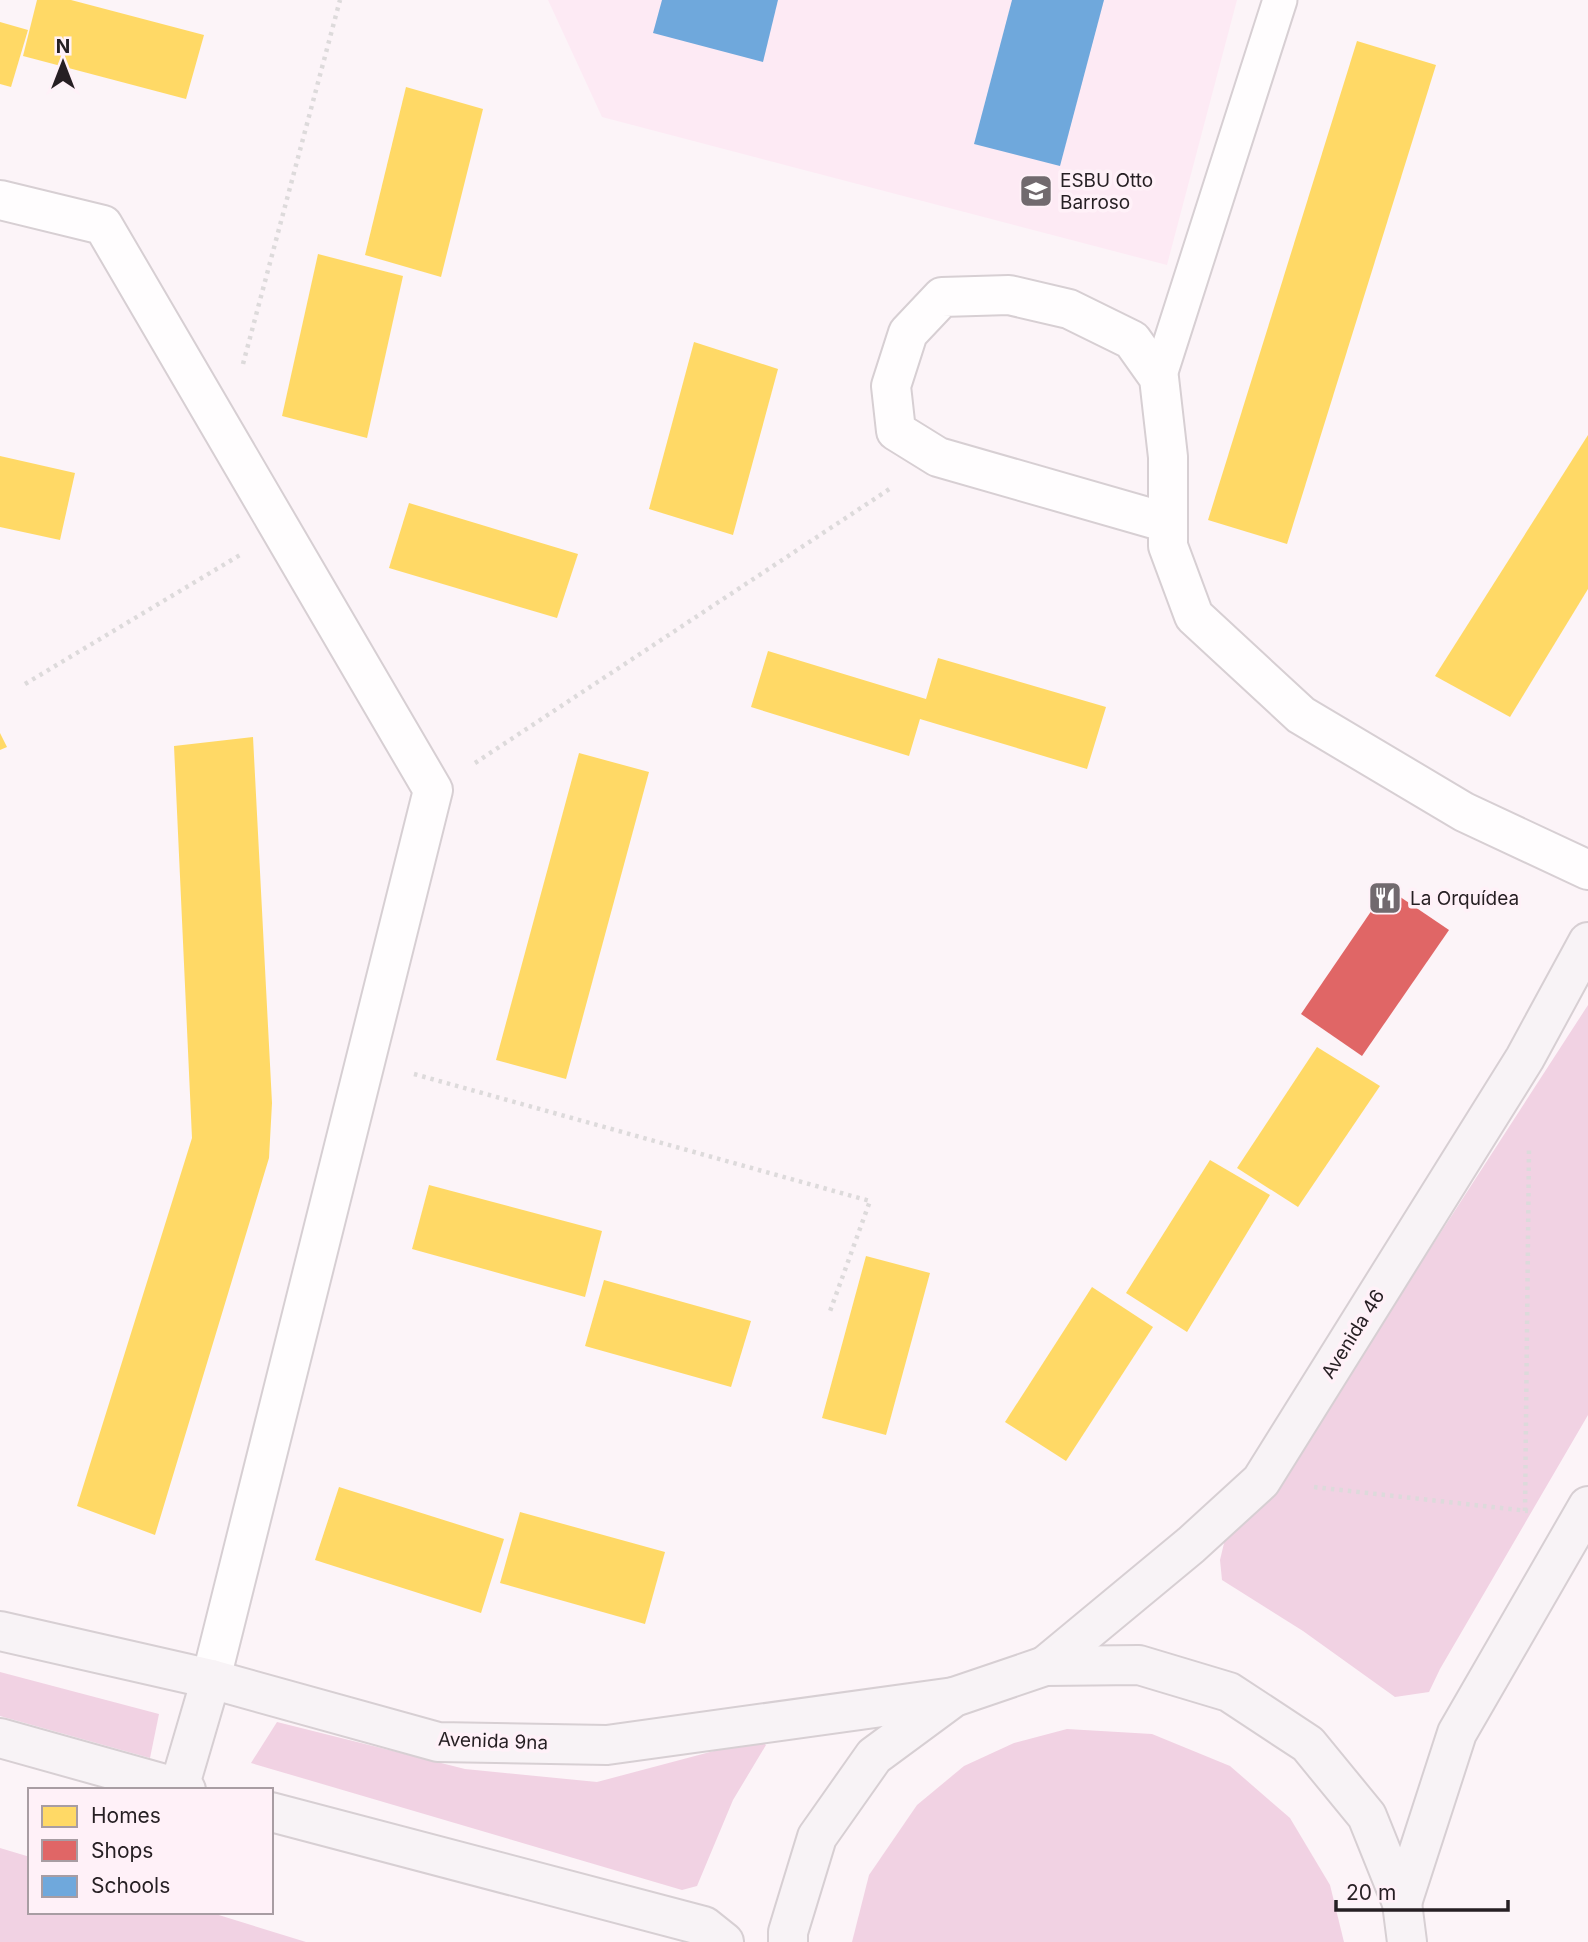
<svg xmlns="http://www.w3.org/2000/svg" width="1588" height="1942" font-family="Inter,sans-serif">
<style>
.built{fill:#fdeaf4}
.green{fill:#f1d2e3}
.homes{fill:#ffd966}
.shops{fill:#e06666}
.schools{fill:#6fa8dc}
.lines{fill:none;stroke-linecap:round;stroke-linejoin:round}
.lane-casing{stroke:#d7cfd3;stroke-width:37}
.street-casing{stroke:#d7cfd3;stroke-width:42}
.secondary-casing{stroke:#d7cfd3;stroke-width:42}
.path{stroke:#dddadb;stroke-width:4.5;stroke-dasharray:3.5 5;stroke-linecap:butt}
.lane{stroke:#fffdfe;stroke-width:33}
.street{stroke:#fffdfe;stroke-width:38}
.secondary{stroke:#f8f3f6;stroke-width:38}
.labels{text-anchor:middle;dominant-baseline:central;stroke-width:7;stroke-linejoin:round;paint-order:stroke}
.poi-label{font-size:19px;fill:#261f23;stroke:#fff1f8;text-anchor:start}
.street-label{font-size:19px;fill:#261f23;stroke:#fff1f8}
</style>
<rect width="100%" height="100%" fill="#fcf4f8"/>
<polygon class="built" points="548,0 1237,0 1167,265 602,117"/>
<g class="green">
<polygon points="1588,1005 1588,1415 1440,1669 1429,1692 1395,1697 1303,1631 1222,1580 1220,1560 1225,1539 1276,1487"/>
<polygon points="0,1672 159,1714 150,1758 0,1716"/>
<polygon points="277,1722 465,1769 597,1782 759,1739 766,1745 733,1800 697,1886 682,1890 251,1763"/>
<polygon points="1067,1729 1152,1734 1230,1766 1290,1818 1330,1885 1344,1942 852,1942 869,1875 917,1805 964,1766 1014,1743"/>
<polygon points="0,1848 30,1857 30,1912 209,1912 306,1942 0,1942"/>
</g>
<g class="homes">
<polygon points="37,0 71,0 204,35 186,99 23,56"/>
<polygon points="0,22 28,30 11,87 0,84"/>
<polygon points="1357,41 1436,65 1287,544 1208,520"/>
<polygon points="406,87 483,109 441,277 365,255"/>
<polygon points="318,254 403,276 367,438 282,416"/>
<polygon points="694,342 778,369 733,535 649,509"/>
<polygon points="1588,435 1588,589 1510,717 1435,676"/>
<polygon points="0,456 75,473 60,540 0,527"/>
<polygon points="409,503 578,554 557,618 389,568"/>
<polygon points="768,651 926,699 938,658 1106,707 1087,769 920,719 909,756 751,707"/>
<polygon points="0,733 7,747 0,750"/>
<polygon points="253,737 272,1103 269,1158 155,1535 77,1506 192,1138 174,746"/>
<polygon points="579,753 649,772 566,1079 496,1060"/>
<polygon points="1317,1047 1380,1086 1298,1207 1237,1168"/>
<polygon points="1210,1160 1270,1195 1187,1332 1126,1293"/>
<polygon points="429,1185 602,1231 585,1297 412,1249"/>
<polygon points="866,1256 930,1273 886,1435 822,1418"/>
<polygon points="604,1280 751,1321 731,1387 585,1346"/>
<polygon points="1092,1287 1153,1327 1066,1461 1005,1422"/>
<polygon points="339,1487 504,1539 481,1613 315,1560"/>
<polygon points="520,1512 665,1552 645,1624 500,1583"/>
</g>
<polygon class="shops" points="1387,888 1449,930 1362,1056 1301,1014"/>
<g class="schools">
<polygon points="662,0 778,0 763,62 653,33"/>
<polygon points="1012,0 1104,0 1060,166 974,144"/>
</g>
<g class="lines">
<defs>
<polyline id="lane" points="1159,378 1280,0"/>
<g id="street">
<polyline points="0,200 103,225 433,790 211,1679"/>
<polyline points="1168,523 938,457 896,431 891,386 908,333 942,297 1009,295 1069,309 1132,340 1159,378 1168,457 1168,546 1194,616 1301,715 1464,812 1588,870"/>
</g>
<g id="secondary">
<polyline points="0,1631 211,1679 438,1742 607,1745 954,1697"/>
<polyline points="1045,1666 1191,1545 1261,1481 1525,1058 1588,942"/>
<polyline points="0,1738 186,1790"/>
<polyline points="179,1788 211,1679"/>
<polyline points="271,1812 704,1926 724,1942"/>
<polyline points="1402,1903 1457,1733 1588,1506"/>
<polyline points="788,1942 788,1932 817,1837 874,1756 954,1697 1045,1666 1139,1665 1229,1692 1308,1744 1367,1816 1402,1903 1407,1942"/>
</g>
</defs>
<use href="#lane" class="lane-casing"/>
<use href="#street" class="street-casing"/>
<use href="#secondary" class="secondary-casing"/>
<g class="path">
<polyline points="243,364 340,0"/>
<polyline points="25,684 240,555"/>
<polyline points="475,763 891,488"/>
<polyline points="414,1074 870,1201 829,1314"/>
<polyline points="1314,1487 1528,1511"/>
<polyline points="1525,1511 1529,1148"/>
</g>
<use href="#lane" class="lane"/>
<use href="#street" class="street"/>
<use href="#secondary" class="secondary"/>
</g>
<defs>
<symbol id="school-square" viewBox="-11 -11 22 22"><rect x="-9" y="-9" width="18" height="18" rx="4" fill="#716a6e" stroke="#fff1f8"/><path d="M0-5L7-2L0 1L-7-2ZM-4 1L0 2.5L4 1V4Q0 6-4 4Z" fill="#fff"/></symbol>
<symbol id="restaurant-square" viewBox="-11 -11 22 22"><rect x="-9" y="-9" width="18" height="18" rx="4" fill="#716a6e" stroke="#fff1f8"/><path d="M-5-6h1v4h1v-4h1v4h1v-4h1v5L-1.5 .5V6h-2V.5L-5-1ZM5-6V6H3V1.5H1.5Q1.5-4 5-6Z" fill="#fff"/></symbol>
</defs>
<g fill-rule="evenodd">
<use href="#school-square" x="1017" y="172" width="38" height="38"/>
<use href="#restaurant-square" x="1366" y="879" width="38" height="38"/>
</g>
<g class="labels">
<g class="poi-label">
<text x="1060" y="180">ESBU Otto<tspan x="1060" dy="22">Barroso</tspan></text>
<text x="1410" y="898">La Orquídea</text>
</g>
<g class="street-label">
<text transform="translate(1353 1334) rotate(-58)">Avenida 46</text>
<text transform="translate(493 1741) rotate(2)">Avenida 9na</text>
</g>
</g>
<rect x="28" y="1788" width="245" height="126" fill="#fff1f8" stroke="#a89da3" stroke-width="2"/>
<rect x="42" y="1806" width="35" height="21" fill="#ffd966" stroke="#a89da3" stroke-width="2"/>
<text x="91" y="1823" font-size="21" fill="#261f23">Homes</text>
<rect x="42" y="1840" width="35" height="21" fill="#e06666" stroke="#a89da3" stroke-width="2"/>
<text x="91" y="1858" font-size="21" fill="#261f23">Shops</text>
<rect x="42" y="1876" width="35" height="21" fill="#6fa8dc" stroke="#a89da3" stroke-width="2"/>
<text x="91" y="1893" font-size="21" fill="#261f23">Schools</text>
<g transform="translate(63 63)" stroke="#fff1f8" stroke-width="5" paint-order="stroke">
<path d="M0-5L12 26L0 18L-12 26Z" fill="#261f23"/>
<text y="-10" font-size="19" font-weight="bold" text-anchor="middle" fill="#261f23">N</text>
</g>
<path d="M1336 1900v10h172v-10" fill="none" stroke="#261f23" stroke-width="3.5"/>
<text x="1346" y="1900" font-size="21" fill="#261f23" stroke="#fff1f8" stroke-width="5" paint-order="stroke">20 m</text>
</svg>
